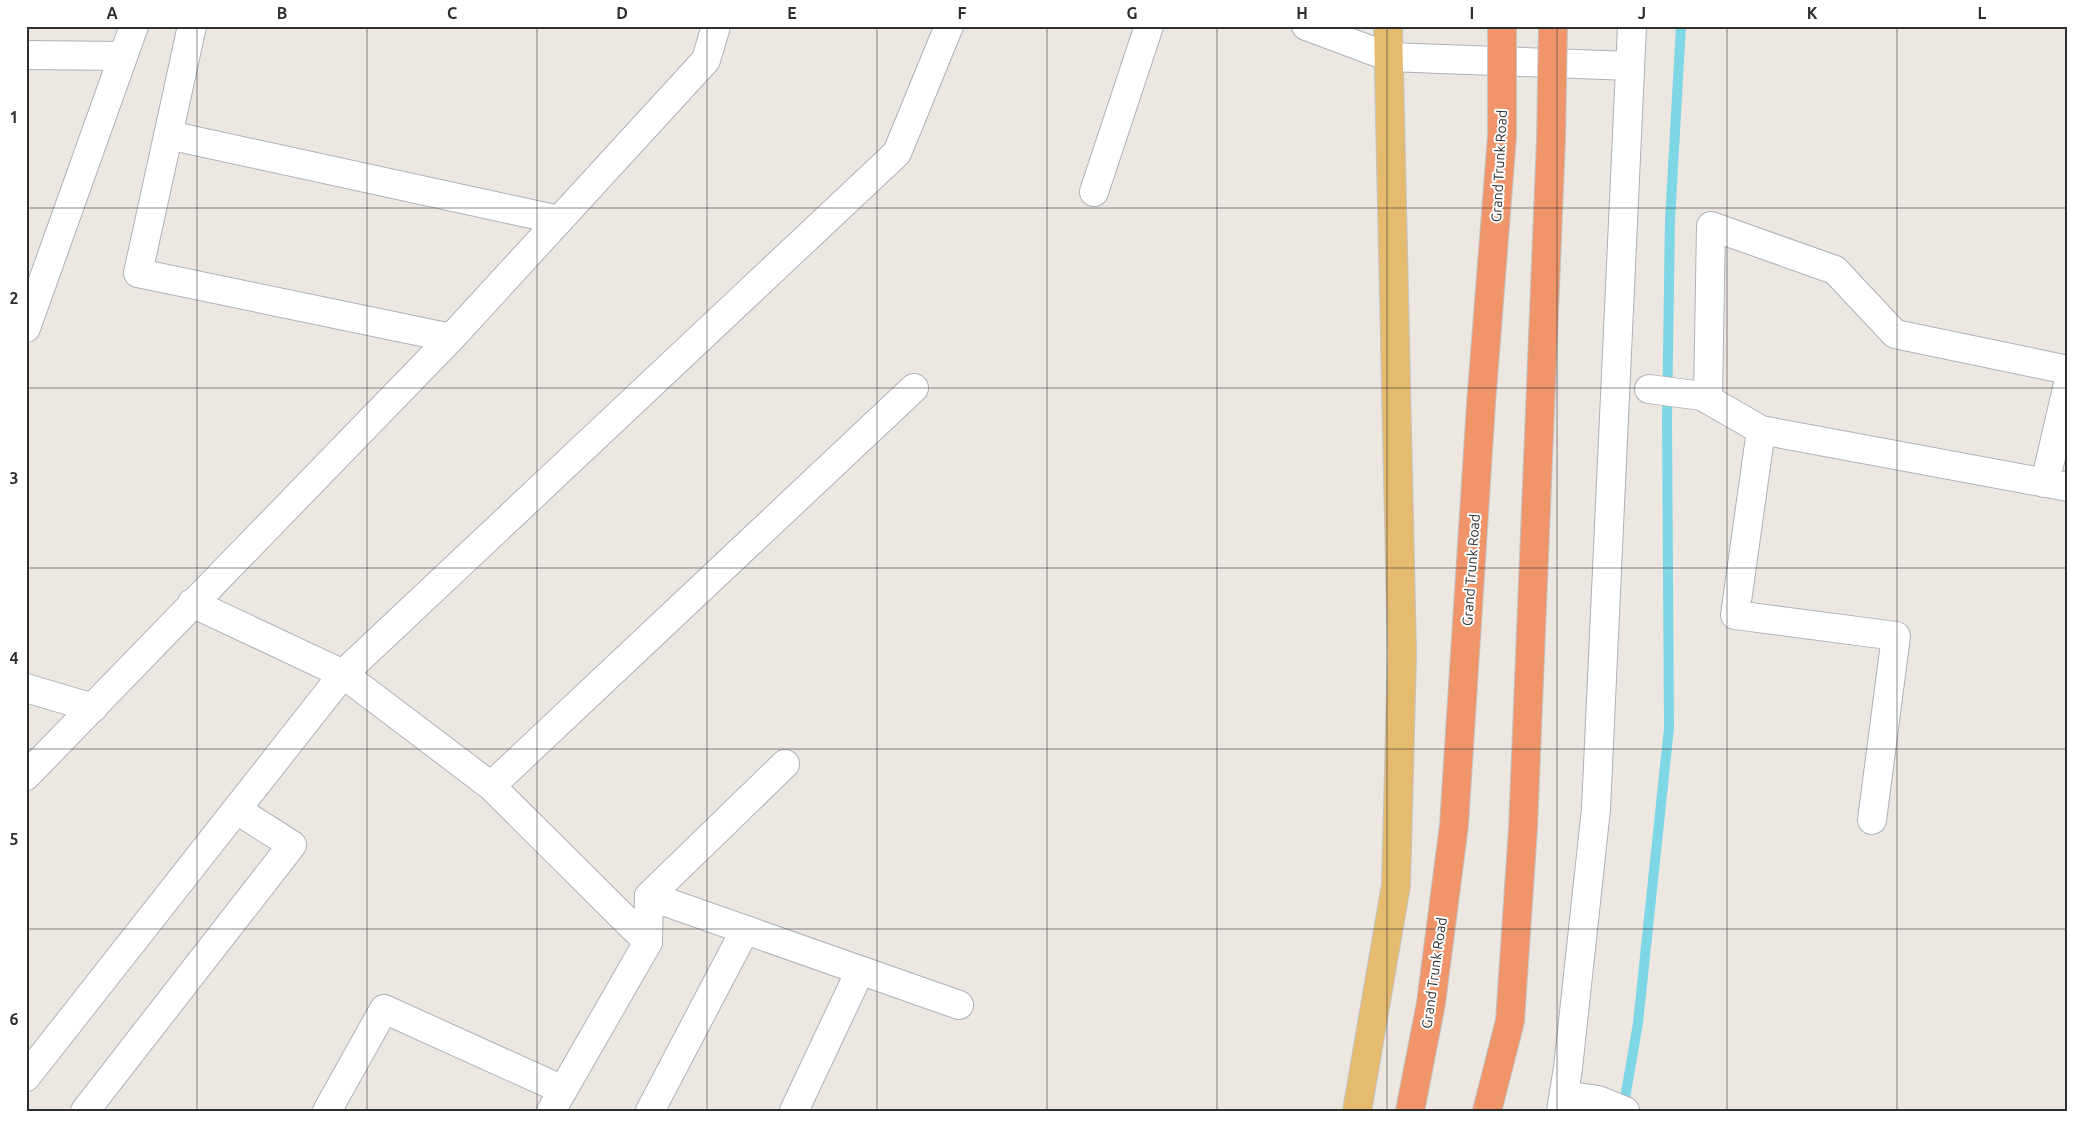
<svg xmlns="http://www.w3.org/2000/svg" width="2094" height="1137" font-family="Ubuntu,sans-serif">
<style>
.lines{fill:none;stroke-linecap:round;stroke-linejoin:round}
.stream{stroke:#7fd6e5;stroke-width:10}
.street-casing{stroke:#aeb1b8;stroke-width:30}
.secondary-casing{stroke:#aeb1b8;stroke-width:30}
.primary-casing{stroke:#c4c4c4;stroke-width:30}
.highway-casing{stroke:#c4c4c4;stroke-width:30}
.street{stroke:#fff;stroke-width:28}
.secondary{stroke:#fff;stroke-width:28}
.primary{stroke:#e5bb6f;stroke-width:28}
.highway{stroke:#f0946a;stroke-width:28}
.highway-bridge-casing{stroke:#c4c4c4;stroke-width:30;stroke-linecap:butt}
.highway-bridge{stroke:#f0946a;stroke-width:28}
.grid{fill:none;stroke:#2e2e2e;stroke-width:1;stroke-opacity:0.55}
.labels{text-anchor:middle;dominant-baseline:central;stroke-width:4;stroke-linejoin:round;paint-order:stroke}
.street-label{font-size:14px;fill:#2e2e2e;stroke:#fff}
.neatline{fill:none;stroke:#2e2e2e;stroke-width:2}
.grid-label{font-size:16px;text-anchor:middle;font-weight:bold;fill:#2e2e2e}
</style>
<rect width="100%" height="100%" fill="#ede7e2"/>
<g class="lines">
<polyline class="stream" points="1623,1110 1638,1023 1669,728 1667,420 1670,220 1681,26"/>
<defs>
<g id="street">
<polyline points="192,26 138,273 451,338"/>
<polyline points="26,55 123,56"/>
<polyline points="168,135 559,220"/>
<polyline points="1094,192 1149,26"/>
<polyline points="26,328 134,26"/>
<polyline points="1649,389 1702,396 1761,430 2068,487"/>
<polyline points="1708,399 1711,226 1835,270 1895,334 2068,370"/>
<polyline points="1761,430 1735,615 1896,636 1872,820"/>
<polyline points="2045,483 2068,384"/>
<polyline points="192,603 343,674 491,786 648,942"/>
<polyline points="26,688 93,708"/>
<polyline points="26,776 451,338 706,60 716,26"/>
<polyline points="491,786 914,388"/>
<polyline points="649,896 959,1005"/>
<polyline points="26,1077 343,674 897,153 949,26"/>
<polyline points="1564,1095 1598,1100 1625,1111"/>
<polyline points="85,1111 292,845 237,810"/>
<polyline points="327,1111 384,1009 563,1090"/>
<polyline points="551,1111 648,942 649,896 785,764"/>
<polyline points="650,1111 745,930"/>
<polyline points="794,1111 860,971"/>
</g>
<g id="secondary">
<polyline points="1306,26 1389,57 1630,66"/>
<polyline points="1561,1111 1568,1068 1596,809 1632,26"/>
</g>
<polyline id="primary" points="1357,1111 1396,885 1402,654 1388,26"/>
<g id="highway">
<polyline points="1410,1111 1431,1003 1454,825 1481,404 1502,136"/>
<polyline points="1487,1111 1510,1021 1523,828 1551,139"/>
</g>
</defs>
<use href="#street" class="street-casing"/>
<use href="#secondary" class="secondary-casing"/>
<use href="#primary" class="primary-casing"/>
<use href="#highway" class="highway-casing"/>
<use href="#street" class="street"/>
<use href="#secondary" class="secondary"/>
<use href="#primary" class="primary"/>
<use href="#highway" class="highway"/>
<defs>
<g id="highway-bridge">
<polyline points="1502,136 1502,26"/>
<polyline points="1551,139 1553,26"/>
</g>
</defs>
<use href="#highway-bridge" class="highway-bridge-casing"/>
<use href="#highway-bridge" class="highway-bridge"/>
</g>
<path class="grid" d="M197 26V1111M367 26V1111M537 26V1111M707 26V1111M877 26V1111M1047 26V1111M1217 26V1111M1387 26V1111M1557 26V1111M1727 26V1111M1897 26V1111M26 208H2068M26 388H2068M26 568H2068M26 749H2068M26 929H2068"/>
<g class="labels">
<g class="street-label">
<text transform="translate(1499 166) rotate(-87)">Grand Trunk Road</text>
<text transform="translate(1471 570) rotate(-86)">Grand Trunk Road</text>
<text transform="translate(1434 973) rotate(-82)">Grand Trunk Road</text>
</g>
</g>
<rect width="2094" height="1137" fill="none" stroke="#ffffff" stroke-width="55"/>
<rect x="28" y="28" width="2038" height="1082" class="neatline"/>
<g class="grid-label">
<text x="112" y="19">A</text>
<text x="282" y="19">B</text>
<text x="452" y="19">C</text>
<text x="622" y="19">D</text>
<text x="792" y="19">E</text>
<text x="962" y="19">F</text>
<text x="1132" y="19">G</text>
<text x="1302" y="19">H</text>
<text x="1472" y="19">I</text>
<text x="1642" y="19">J</text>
<text x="1812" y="19">K</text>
<text x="1982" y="19">L</text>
<text x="14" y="123">1</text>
<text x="14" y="304">2</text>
<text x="14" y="484">3</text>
<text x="14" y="664">4</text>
<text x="14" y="845">5</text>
<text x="14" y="1025">6</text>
</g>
</svg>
